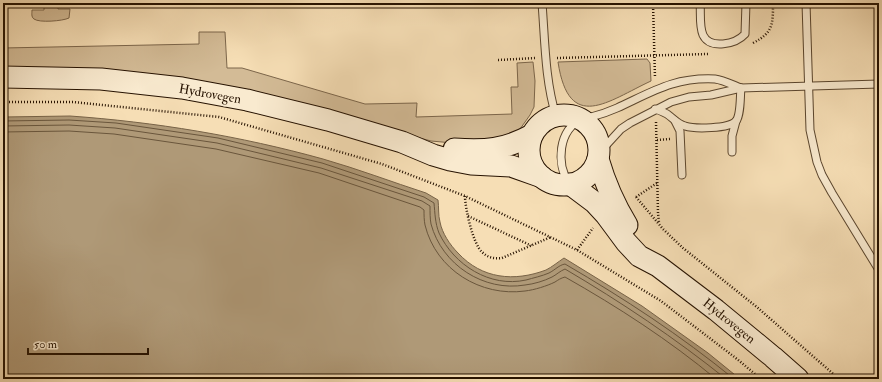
<svg xmlns="http://www.w3.org/2000/svg" width="882" height="382" font-family="'IM FELL Double Pica',serif">
<style>
.green{fill:#d3bb96;stroke:#7c664b}
.water{fill:#af9977;stroke:#786347}
.lines{fill:none;stroke-linecap:round;stroke-linejoin:round}
.shore{stroke:#6a563c;stroke-width:1}
.lane-casing{stroke:#5a452d;stroke-width:9}
.secondary-casing{stroke:#261200;stroke-width:23}
.path{stroke:#261200;stroke-width:2.5;stroke-dasharray:1 2;stroke-linecap:butt}
.lane{stroke:#f9eacf;stroke-width:7}
.secondary{stroke:#f9eacf;stroke-width:21}
.labels{text-anchor:middle;dominant-baseline:central;stroke-width:3.5;stroke-linejoin:round;paint-order:stroke}
.street-label{font-size:13px;fill:#261200;stroke:#f9eacf}
</style>
<rect width="100%" height="100%" fill="#f6deb5"/>
<filter id="stains"><feTurbulence type="fractalNoise" baseFrequency=".005" numOctaves="4"/><feColorMatrix values="0 0 0 0 .2 0 0 0 0 .09 0 0 0 0 .02 0 0 0 .5 -.17"/></filter>
<radialGradient id="worn" r=".72"><stop offset=".6" stop-color="#630" stop-opacity="0"/><stop offset="1" stop-color="#630" stop-opacity=".3"/></radialGradient>
<g class="green">
<path d="M44 3H58V9H70L69 18C63 21 39 23 34 19 31 17 32 13 32 10H44Z"/>
<polygon points="199,32 225,32 227,68 242,68 365,104 417,103 416,117 512,114 511,87 518,87 517,63 533,62 535,81 534,107 530,115 520,129 511,136 464,144 431,141 409,135 3,68 3,48 199,44"/>
<path d="M647 59 650 63 651 81C608 101 569 134 558 62Z"/>
</g>
<path class="water" d="M70 116C155 122 240 136 323 159 358 169 392 182 426 193L438 200C439 207 438 215 440 222 442 233 450 245 458 253 482 279 514 282 546 270 552 267 558 262 564 258L642 306 708 353 740 379H3V117Z"/>
<g class="lines">
<g class="shore">
<path d="M3 121 69 120 116 123 218 138 322 163 424 197 434 203C435 213 435 223 439 233 454 265 490 288 526 280 533 278 542 276 549 273 555 270 559 265 565 264 625 299 680 335 734 379"/>
<path d="M3 126 69 125 115 128 217 143 321 168 422 201 430 206C430 212 430 219 431 224 442 265 484 292 525 285 534 284 544 281 552 277 556 275 560 271 565 269 621 302 675 338 726 379"/>
<path d="M3 132 69 131 114 134 216 149 319 173 420 207 424 210C424 215 424 220 425 225 436 270 481 297 525 291 534 290 547 286 555 282 558 280 561 278 565 277 618 307 669 340 716 379"/>
</g>
<defs>
<g id="lane">
<path d="M542 3C545 41 545 80 556 116"/>
<path d="M700 3C701 12 699 26 703 35 710 50 736 44 745 34L746 3"/>
<polyline points="806,3 810,130 817,162 822,175 832,193 879,270"/>
<path d="M655 109C659 110 663 112 667 114 673 118 677 124 685 126 694 129 729 129 736 121 741 115 740 96 741 88"/>
<polyline points="675,121 680,131 682,175"/>
<polyline points="732,152 732,136 736,121"/>
<polyline points="599,153 621,129 630,123 671,102 689,97 711,95 741,88 879,84"/>
<path d="M569 183C556 164 558 130 582 119 584 118 588 118 591 117 599 115 608 112 617 108 652 92 674 77 715 79 723 80 733 85 741 88"/>
</g>
<g id="secondary">
<polyline points="3,77 101,79 182,88 247,100 328,120 402,142 433,155 450,160 471,164 511,166 542,177"/>
<circle cx="564" cy="150" r="35"/>
<path d="M454 149C486 151 504 150 532 135"/>
<path d="M598 159C605 183 614 204 627 225"/>
<polyline points="570,184 594,202 606,215 626,242 639,256 658,266 716,310 773,357 798,379"/>
</g>
</defs>
<use href="#lane" class="lane-casing"/>
<use href="#secondary" class="secondary-casing"/>
<g class="path">
<polyline points="653,3 655,78"/>
<path d="M753 43C773 33 773 24 773 3"/>
<polyline points="557,58 708,54"/>
<polyline points="498,60 536,58"/>
<polyline points="3,102 73,102 219,117 382,164 465,196 577,250 661,301 737,359 761,379"/>
<polyline points="656,122 658,213 659,223"/>
<polyline points="657,140 670,139"/>
<path d="M465 196C465 208 473 244 482 252 488 258 495 259 502 258L551 237"/>
<polyline points="636,197 663,229 683,248 758,308 839,379"/>
<polyline points="636,197 657,183"/>
<polyline points="468,216 532,246"/>
<polyline points="577,250 593,228"/>
</g>
<use href="#lane" class="lane"/>
<use href="#secondary" class="secondary"/>
</g>
<g class="labels">
<g class="street-label">
<text transform="translate(210 94) rotate(10)">Hydrovegen</text>
<text transform="translate(729 321) rotate(39)">Hydrovegen</text>
</g>
</g>
<rect width="882" height="382" fill="none" stroke="#f6deb5" stroke-width="16"/>
<rect x="4" y="4" width="874" height="374" fill="none" stroke="#261200" stroke-width="2"/>
<rect x="8" y="8" width="866" height="366" fill="none" stroke="#261200"/>
<path d="M28 348v6h120v-6" fill="none" stroke="#261200" stroke-width="2"/>
<text x="34" y="348" font-size="12" fill="#261200" stroke="#f9eacf" stroke-width="3" paint-order="stroke">50 m</text>
<rect width="100%" height="100%" filter="url(#stains)"/>
<rect width="100%" height="100%" fill="url(#worn)"/>
</svg>
